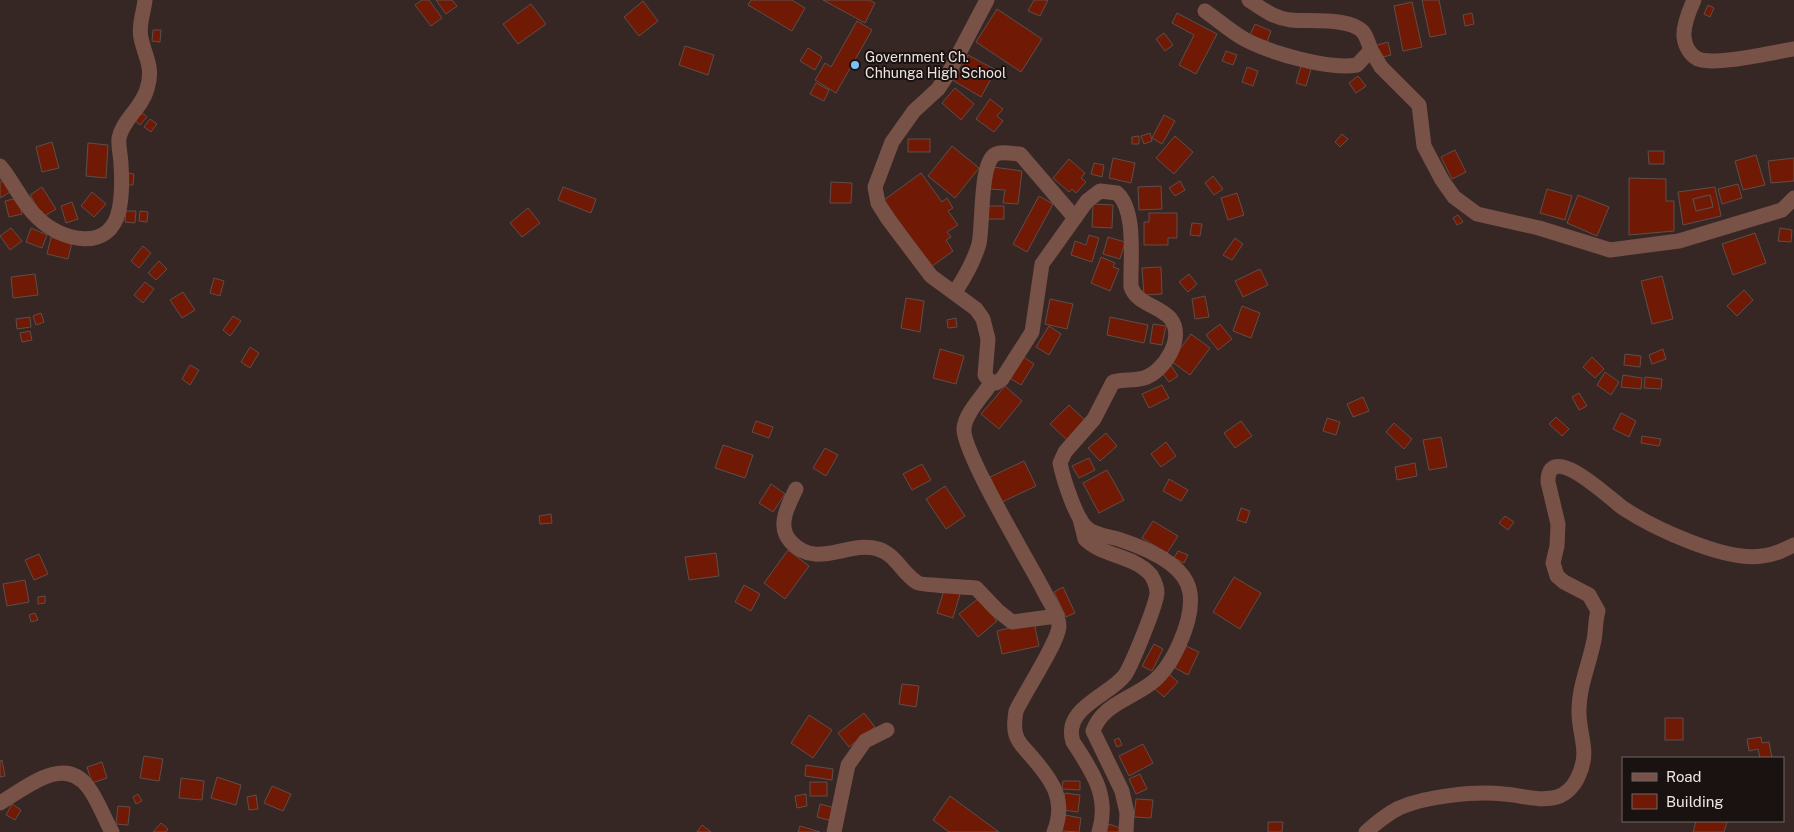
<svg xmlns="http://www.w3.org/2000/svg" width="1794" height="832" font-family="'Public Sans',sans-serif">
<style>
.building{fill:#701a05;stroke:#5e4e4a;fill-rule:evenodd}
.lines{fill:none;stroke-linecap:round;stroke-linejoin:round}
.minor{stroke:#785147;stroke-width:15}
.poi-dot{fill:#79bff8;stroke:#191211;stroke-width:2}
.labels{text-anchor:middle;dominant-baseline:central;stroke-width:4;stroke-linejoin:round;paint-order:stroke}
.poi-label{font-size:14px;fill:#efe5e3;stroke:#191211;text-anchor:start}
</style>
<rect width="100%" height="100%" fill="#362724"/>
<g class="building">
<polygon points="422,0 429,0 442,18 431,26 415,5"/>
<polygon points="436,0 452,0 457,6 446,14"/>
<polygon points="751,0 792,0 805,8 792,31 748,5"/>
<polygon points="823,0 869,0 875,3 865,23"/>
<polygon points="1034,0 1048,0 1040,16 1028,11"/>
<polygon points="1422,0 1439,0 1446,34 1430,37"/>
<polygon points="643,1 658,21 639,36 624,17"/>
<polygon points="1412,2 1422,47 1403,51 1394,6"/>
<polygon points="531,4 546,24 518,44 503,24"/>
<polygon points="1708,5 1714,8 1710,17 1704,14"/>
<polygon points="997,9 1042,39 1021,72 976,42"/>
<polygon points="1177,13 1217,34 1196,74 1179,65 1194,35 1172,23"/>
<polygon points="1472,13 1474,24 1465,26 1463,15"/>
<polygon points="857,21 872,30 836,93 815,80 825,63 831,67"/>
<polygon points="1255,24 1271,31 1267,42 1250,35"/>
<polygon points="153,30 161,30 160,42 152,41"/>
<polygon points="1164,33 1173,45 1165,51 1156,39"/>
<polygon points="1388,42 1391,55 1379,58 1377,45"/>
<polygon points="685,46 714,55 708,75 679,65"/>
<polygon points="808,48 822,57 815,70 800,61"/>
<polygon points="1226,51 1237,55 1233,65 1222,61"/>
<polygon points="968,55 996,70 981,97 954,81"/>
<polygon points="1301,66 1311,69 1306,86 1296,83"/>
<polygon points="1247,67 1258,71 1253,86 1242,82"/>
<polygon points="1358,76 1366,86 1356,93 1349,83"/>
<polygon points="816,83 829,90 824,101 810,94"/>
<polygon points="955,88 974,104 961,120 942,103"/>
<polygon points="990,99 1003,109 997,116 1003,121 994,132 976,119"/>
<polygon points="141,112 147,117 140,125 134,120"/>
<polygon points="1164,115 1175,121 1162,144 1152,138"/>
<polygon points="150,119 157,124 151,132 144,127"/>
<polygon points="1150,133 1152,141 1144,144 1141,136"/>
<polygon points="1342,134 1348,139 1340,147 1335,142"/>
<polygon points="1139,136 1139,144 1132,144 1132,137"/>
<polygon points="1175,136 1193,152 1174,174 1156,158"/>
<rect x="908" y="139" width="22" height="13"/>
<polygon points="52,142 59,168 42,172 36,147"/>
<polygon points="88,143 108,145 106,178 86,176"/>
<polygon points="952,146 979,168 955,198 928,176"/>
<polygon points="1455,150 1466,172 1452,179 1441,157"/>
<polygon points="1648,151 1664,151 1664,164 1649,164"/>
<polygon points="1756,155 1765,185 1743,190 1735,161"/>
<polygon points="1113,158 1135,163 1131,183 1109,178"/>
<polygon points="1794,158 1794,181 1771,183 1768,161"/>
<polygon points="1069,159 1085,173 1081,178 1086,182 1076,193 1072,189 1069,192 1053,178"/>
<polygon points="1094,163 1104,165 1102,177 1091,174"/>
<polygon points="993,167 1022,171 1018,204 1003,203 1005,190 990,189"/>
<polygon points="127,173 134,174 133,185 126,185"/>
<polygon points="921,173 942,202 947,198 953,208 948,211 958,225 947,232 951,237 946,240 953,251 931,267 884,200"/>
<polygon points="1213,176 1223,189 1214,195 1205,183"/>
<polygon points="1629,178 1666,179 1666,201 1674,201 1674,231 1629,235"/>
<polygon points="5,179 12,191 0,198 0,182"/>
<polygon points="1180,181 1185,190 1175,196 1169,188"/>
<polygon points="831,182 852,183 851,203 830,203"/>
<polygon points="1738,184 1742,198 1722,204 1718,189"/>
<polygon points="1161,186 1162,209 1139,210 1138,187"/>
<polygon points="42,187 56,209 43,217 30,195"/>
<polygon points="563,187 596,199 591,213 558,200"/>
<path d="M1715 187 1721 216 1683 225 1678 192ZM1710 195 1713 207 1696 211 1693 199Z"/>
<polygon points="1547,189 1572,196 1565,220 1540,213"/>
<polygon points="92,192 106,204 94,217 81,206"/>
<polygon points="1237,193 1244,215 1228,220 1221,198"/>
<polygon points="1578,195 1609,207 1597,236 1567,223"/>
<polygon points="1710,195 1713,207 1696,211 1693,199"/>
<polygon points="1039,196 1053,204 1027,252 1013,244"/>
<polygon points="18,198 22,214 9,217 5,201"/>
<polygon points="72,202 78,219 66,223 61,206"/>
<polygon points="1093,204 1113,205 1112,228 1092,227"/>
<rect x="988" y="206" width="16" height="13"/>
<polygon points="528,208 540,223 522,237 510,223"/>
<polygon points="126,211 136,211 135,223 125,222"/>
<polygon points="140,211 148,212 147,222 139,221"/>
<polygon points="1149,213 1177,213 1177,238 1168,238 1168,245 1144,245 1144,222 1149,222"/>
<polygon points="1458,215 1463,222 1457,225 1453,218"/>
<polygon points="1192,223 1202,224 1200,236 1190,235"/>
<polygon points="11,228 22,241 10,250 0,236"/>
<polygon points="31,228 47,235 42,248 26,242"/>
<polygon points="1780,228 1792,230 1791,242 1778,241"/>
<polygon points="1755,233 1766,263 1733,275 1722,244"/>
<polygon points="1089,235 1099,238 1092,262 1071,255 1075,241 1086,245"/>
<polygon points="51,237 72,242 68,259 47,254"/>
<polygon points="1108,237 1125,242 1120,259 1103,254"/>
<polygon points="1235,238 1243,244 1232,260 1223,255"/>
<polygon points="143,246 151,253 139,268 131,261"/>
<polygon points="1101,257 1115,263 1113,267 1119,269 1110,291 1091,283"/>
<polygon points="159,261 167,269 156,280 148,273"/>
<polygon points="1161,267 1162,294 1144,295 1142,268"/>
<polygon points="1260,269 1268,285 1243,297 1235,281"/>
<polygon points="35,274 38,295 13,298 11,277"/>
<polygon points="1189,274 1197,284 1188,292 1179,282"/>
<polygon points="1662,276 1673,319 1652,324 1641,281"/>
<polygon points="214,278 224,281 220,296 210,293"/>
<polygon points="145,282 154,289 143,303 134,295"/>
<polygon points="1744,290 1753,300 1737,316 1727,306"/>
<polygon points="183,292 195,310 182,318 170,300"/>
<polygon points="1205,296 1209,317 1195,319 1192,299"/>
<polygon points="906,298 924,301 920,332 901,328"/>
<polygon points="1050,299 1073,304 1067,329 1045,324"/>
<polygon points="1242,306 1260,313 1251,338 1233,331"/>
<polygon points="41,313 44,322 36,325 33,316"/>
<polygon points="233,316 241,321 230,336 223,330"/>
<polygon points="30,317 31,327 17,329 16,319"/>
<polygon points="1110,317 1148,325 1144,343 1107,335"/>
<polygon points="956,318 957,327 948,328 947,320"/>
<polygon points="1153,324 1166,326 1162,345 1150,343"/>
<polygon points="1220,324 1232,339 1218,350 1206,335"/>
<polygon points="1049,326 1061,334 1049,355 1036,347"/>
<polygon points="30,331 32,340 22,342 20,333"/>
<polygon points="1191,334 1210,348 1190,375 1171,361"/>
<polygon points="250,347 259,353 250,368 241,362"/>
<polygon points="940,349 964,356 956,384 933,378"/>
<polygon points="1663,349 1666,359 1652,364 1649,355"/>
<polygon points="1625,354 1641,356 1640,367 1624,365"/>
<polygon points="1022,356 1034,364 1021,385 1008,377"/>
<polygon points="1592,357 1604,369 1595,378 1583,367"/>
<polygon points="1170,364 1178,376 1169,382 1160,370"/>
<polygon points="190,365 199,370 190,385 182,379"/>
<polygon points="1605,372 1619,382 1611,395 1597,385"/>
<polygon points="1623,375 1642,378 1641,389 1621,387"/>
<polygon points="1645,377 1662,379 1661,389 1644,388"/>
<polygon points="1162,385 1169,398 1149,408 1142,394"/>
<polygon points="1005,386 1022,401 999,429 981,414"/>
<polygon points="1579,393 1587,406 1579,410 1572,397"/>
<polygon points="1363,397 1369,411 1353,417 1347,404"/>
<polygon points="1069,405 1086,421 1067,440 1050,424"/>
<polygon points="1621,413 1636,421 1629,437 1613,429"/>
<polygon points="1556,417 1569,429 1562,436 1549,424"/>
<polygon points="1327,418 1340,422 1336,435 1323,431"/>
<polygon points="756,421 773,427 769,438 752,432"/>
<polygon points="1241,421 1252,436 1235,448 1224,433"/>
<polygon points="1394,423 1412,439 1404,449 1386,432"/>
<polygon points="1106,433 1117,446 1100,461 1088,448"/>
<polygon points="1642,436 1661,439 1659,446 1641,443"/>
<polygon points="1441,437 1447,467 1429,470 1423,440"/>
<polygon points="1166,442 1176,456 1161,467 1151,454"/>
<polygon points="723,445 753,455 745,478 715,468"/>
<polygon points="825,448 838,455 826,476 813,468"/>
<polygon points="1089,458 1095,470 1079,478 1072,466"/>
<polygon points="1024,461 1036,486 1002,502 990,477"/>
<polygon points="1415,463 1417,476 1397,480 1395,467"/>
<polygon points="922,464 931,480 912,490 903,474"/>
<polygon points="1107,470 1124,500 1099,513 1083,483"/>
<polygon points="1169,479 1188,490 1181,501 1163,491"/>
<polygon points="771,484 785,494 773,512 759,503"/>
<polygon points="945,486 965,516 946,529 926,499"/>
<polygon points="1241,508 1250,511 1246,523 1237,520"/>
<polygon points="551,514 552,523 540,524 539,516"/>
<polygon points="1505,516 1514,522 1508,530 1499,523"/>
<polygon points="1153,521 1178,536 1167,553 1142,538"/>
<polygon points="788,550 809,566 785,599 764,583"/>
<polygon points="1178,551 1188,555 1184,563 1174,558"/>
<polygon points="716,553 719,576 689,580 685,557"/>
<polygon points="39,554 48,574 34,580 25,560"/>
<polygon points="1234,577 1261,593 1240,629 1213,612"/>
<polygon points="25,580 29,602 7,606 3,584"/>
<polygon points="744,585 760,594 751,611 735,602"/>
<polygon points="1063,587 1075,613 1066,617 1054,592"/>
<polygon points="944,590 960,594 953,618 937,613"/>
<polygon points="45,596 45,603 38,604 38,597"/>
<polygon points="979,598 997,621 978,637 959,614"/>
<polygon points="35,613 38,620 31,622 29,615"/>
<polygon points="1034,622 1039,646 1002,654 997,631"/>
<polygon points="1154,644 1163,649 1152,671 1142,666"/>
<polygon points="1186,646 1199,652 1188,675 1175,668"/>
<polygon points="1169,674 1178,682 1164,697 1155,689"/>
<polygon points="902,684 919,686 916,707 899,704"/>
<polygon points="864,713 875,727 849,747 838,733"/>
<polygon points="809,715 832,730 813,758 791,743"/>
<rect x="1665" y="718" width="18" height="22"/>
<polygon points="1761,737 1762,743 1769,742 1772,758 1760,758 1758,749 1749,751 1747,739"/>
<polygon points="1119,738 1122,745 1117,747 1114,740"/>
<polygon points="1143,744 1153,763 1129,776 1119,756"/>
<polygon points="144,756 163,759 159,781 140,778"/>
<polygon points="2,760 5,776 0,777 0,761"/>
<polygon points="102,762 107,778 92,783 87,767"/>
<polygon points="806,765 833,769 832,780 805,776"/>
<polygon points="1140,774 1147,789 1136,794 1129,779"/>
<polygon points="217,777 241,785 236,805 211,798"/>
<polygon points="181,778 204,781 202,800 179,798"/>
<polygon points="1063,781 1080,781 1080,790 1062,789"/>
<rect x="810" y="782" width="17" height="14"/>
<polygon points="272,786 291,794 283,811 264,803"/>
<polygon points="1065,793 1080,795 1078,812 1063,810"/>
<polygon points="138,794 142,801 136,804 133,797"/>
<polygon points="806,794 807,806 797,808 795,796"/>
<polygon points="256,795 258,809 249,810 247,797"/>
<polygon points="950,796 999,832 949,832 933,820"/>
<polygon points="1136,799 1153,800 1151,818 1134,817"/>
<polygon points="12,804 21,810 15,820 6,815"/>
<polygon points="820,804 835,808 832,821 817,817"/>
<polygon points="118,806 130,807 128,825 116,824"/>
<polygon points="1065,815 1081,818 1079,832 1062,831"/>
<polygon points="1696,821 1723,821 1727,822 1724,832 1693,832"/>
<polygon points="1268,822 1283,822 1282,832 1268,832"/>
<polygon points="161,823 168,829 166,832 153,832"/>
<polygon points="1109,824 1120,828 1119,832 1106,832"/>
<polygon points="702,825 711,832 697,832"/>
<polygon points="800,826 820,832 798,832"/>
</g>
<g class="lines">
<g class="minor">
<path d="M987 0 948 74 938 89 914 111 892 142 875 187 878 203 888 219 931 276 976 309 983 319 988 339 985 375 991 383H996L1002 379 1032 332 1042 264 1087 201 1100 191 1117 193C1137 211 1130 261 1131 287 1137 304 1158 305 1170 318 1186 337 1164 372 1144 378 1134 381 1123 379 1113 382L1094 419 1065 452 1060 463C1063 478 1076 520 1088 529 1097 536 1110 536 1121 540 1145 548 1186 564 1190 593 1194 620 1172 669 1150 684 1130 699 1102 705 1093 731L1122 791 1127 813 1126 832"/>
<path d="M1694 0C1689 11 1683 25 1684 37 1685 46 1690 55 1698 59 1716 66 1773 52 1794 49"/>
<path d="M1205 11C1218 20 1231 32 1246 40 1271 53 1329 70 1357 65L1371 50C1369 45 1367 37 1363 32 1350 17 1309 22 1291 20 1274 18 1262 9 1249 0"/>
<polyline points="1371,50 1381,67 1419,105 1424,146 1442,180 1454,197 1477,214 1539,228 1610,250 1679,241 1782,210 1794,198"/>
<path d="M0 166C14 182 22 204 38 218 61 241 110 253 119 210 122 196 122 179 121 165 121 156 118 147 119 138 123 119 142 108 147 89 154 67 145 57 141 38 138 25 144 12 145 0"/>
<path d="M955 292C965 277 974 261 979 244 983 225 980 169 993 156 1000 150 1012 154 1020 154L1075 218"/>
<path d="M991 383C983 396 966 412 964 428 961 450 1032 567 1046 595 1051 604 1059 616 1059 627 1057 644 1025 692 1016 711 1015 719 1013 727 1016 735 1018 743 1026 750 1031 756 1052 780 1067 800 1054 832"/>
<path d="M796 489C788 506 776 526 791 542 817 570 848 540 878 549 897 555 902 574 918 583 921 585 967 587 976 588L997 610 1012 622 1057 616"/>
<path d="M1080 519 1085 539C1103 557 1134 555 1151 575 1154 580 1157 587 1157 593 1156 606 1132 664 1125 675 1109 696 1062 708 1073 742 1092 771 1110 796 1099 832"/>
<path d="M0 803C26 788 64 754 88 787 98 800 104 818 112 832"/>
<polyline points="834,832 848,765 865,741 887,730"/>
<path d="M1366 832C1376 823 1387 814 1399 808 1426 796 1475 791 1504 794 1521 795 1540 802 1557 797 1566 794 1574 786 1578 777 1590 752 1580 739 1579 714 1578 688 1589 666 1594 640 1596 630 1595 621 1598 611L1589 595 1564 582 1557 576 1553 563 1557 546 1558 524 1548 482C1548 438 1611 500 1623 508 1653 528 1726 562 1762 556 1774 555 1784 550 1794 545"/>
</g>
</g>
<circle class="poi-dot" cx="855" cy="65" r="5"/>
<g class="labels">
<g class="poi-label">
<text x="865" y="57">Government Ch.<tspan x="865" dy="16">Chhunga High School</tspan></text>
</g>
</g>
<rect x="1622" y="757" width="162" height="65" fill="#191211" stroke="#6f6665"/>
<rect x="1632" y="773" width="25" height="8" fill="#785147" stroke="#6f6665"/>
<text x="1666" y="782" font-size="15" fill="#efe5e3">Road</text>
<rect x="1632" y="794" width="25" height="15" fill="#701a05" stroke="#6f6665"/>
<text x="1666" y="807" font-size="15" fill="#efe5e3">Building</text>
</svg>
